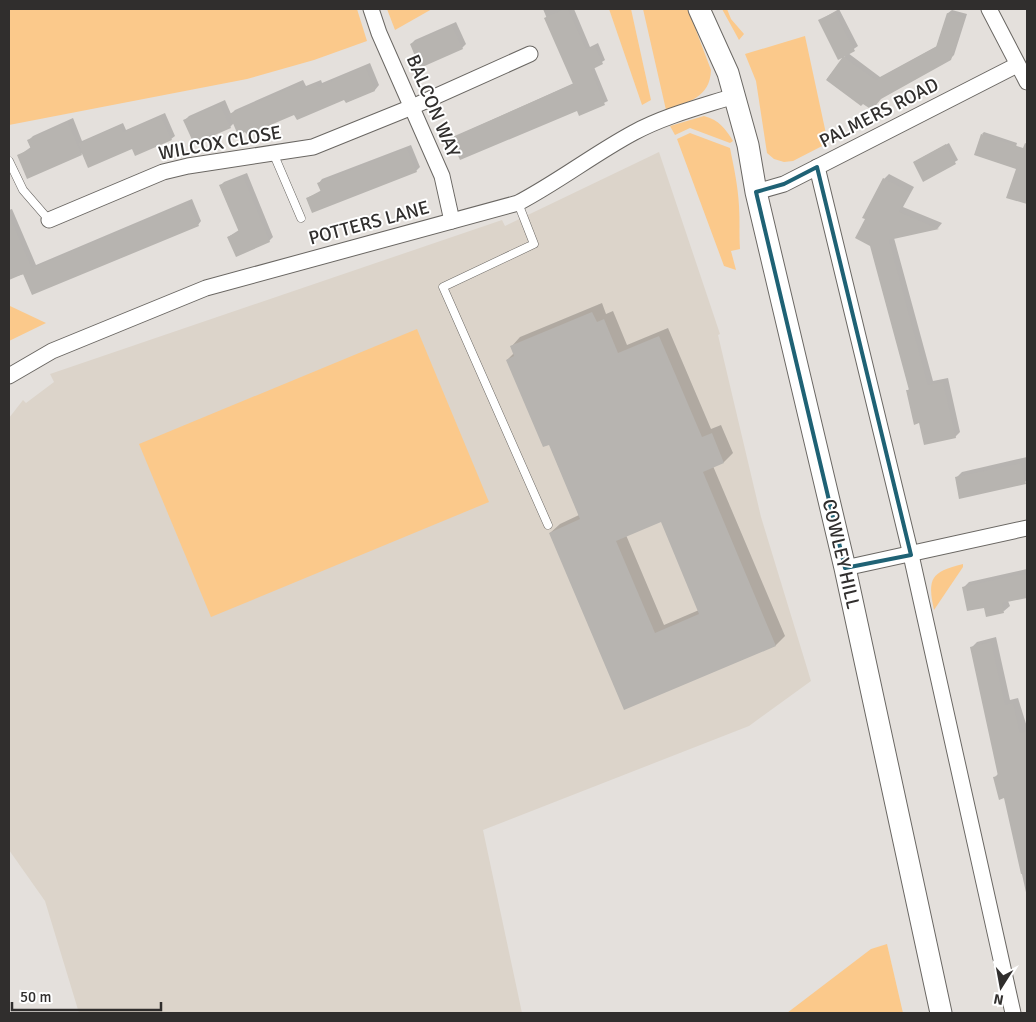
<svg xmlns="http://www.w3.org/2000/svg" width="1036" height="1022" font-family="Signika,sans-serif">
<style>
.built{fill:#dcd4ca}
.green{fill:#fbc98b}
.shadow{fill:#0003;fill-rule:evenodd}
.building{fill:#b7b4b0;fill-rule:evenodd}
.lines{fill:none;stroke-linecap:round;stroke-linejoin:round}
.lane-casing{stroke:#6a6763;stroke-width:9}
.street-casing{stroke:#6a6763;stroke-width:17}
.secondary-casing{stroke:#6a6763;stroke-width:23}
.lane{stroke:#fff;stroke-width:8}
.street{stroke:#fff;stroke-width:15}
.secondary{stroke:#fff;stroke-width:21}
.marked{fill:none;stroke:#1f6275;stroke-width:4;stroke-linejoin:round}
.labels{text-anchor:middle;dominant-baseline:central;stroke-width:4;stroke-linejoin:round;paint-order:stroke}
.street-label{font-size:19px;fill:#302e2d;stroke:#fff}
</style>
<rect width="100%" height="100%" fill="#e4e0dc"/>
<polygon class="built" points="659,152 720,334 718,335 761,517 811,681 749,726 483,830 522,1013 79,1013 45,901 9,850 9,418 23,400 26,403 54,382 50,374 502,220 505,226"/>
<g class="green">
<polygon points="9,9 357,9 367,41 314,60 247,79 9,125"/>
<polygon points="387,9 432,9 395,30"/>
<polygon points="609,9 631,9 651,100 642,105"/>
<path d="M643 9H688L711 70C710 98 688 102 666 110Z"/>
<polygon points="722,9 727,9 731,19 744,34 739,40"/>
<polygon points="805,36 828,143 793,161 784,162 774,159 767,153 756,81 745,54"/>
<path d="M704 116C719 120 725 128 733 141L730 143 690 128 675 135 670 126Z"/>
<path d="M690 133 730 148C734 168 738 186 739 206 740 220 739 234 740 249L731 251 736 270 724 266 677 139Z"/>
<polygon points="9,305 10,306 46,323 9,341"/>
<polygon points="417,329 489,502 211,617 139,444"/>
<path d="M963 564V567L934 610C927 578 931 572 963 564Z"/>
<polygon points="887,944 903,1013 787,1013 871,949"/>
</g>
<g class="shadow">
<polygon points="543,9 574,9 590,47 598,43 605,60 594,67 608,101 580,114 578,109 452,138 574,83"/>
<polygon points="839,9 858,46 848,53 880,77 937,46 948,13 952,10 967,14 954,55 950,59 882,97 827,79 846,55 820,20"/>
<polygon points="456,22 466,44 462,48 411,44 415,40"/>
<polygon points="370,63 379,85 375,90 347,102 345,98 295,113 234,123 230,127 185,120 189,116 225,100 231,114 235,110 303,80 306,86 321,80 322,83"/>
<polygon points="165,113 175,136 171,139 133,147 83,153 28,177 18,156 31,147 28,141 33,136 73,118 82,141 123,123 126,130"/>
<polygon points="984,132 1017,143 1011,162 982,134"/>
<polygon points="949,143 958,160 924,180 914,162"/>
<polygon points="411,145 420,167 416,171 307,198 322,190 319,183 322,179"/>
<polygon points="247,173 273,237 269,241 228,237 239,230 220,186 224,182"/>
<polygon points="889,174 914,187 903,207 942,223 938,228 894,238 933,381 948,378 960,432 955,437 920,422 907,391 910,388 872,245 884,179"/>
<polygon points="192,199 201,221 198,225 10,278 9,275 9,210 12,209 36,265"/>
<path d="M602 303 606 314 613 311 627 345 668 328 711 429 721 425 733 453 724 462 713 466 785 636 776 645 625 708 550 533 560 524 579 515 549 443 507 360 514 353 511 347 520 337ZM661 520 699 610 664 625 626 535Z"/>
<polygon points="1027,457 1027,481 960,497 956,478 962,472"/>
<polygon points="1027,569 1027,597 1008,601 1010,606 1004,611 985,606 963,588 969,582"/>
<polygon points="996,637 1010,700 1018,698 1027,727 1027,897 1005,797 995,777 999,773 971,648 977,642"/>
</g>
<g class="building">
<polygon points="564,9 568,9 586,49 595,46 603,64 591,70 605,105 579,116 577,111 460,160 450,138 573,84 544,18"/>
<polygon points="835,12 855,51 844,57 876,80 936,47 947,13 965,18 951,60 881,99 872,110 863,104 861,106 826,80 842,58 838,60 818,20"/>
<polygon points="452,25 463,49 420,68 410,44"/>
<polygon points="365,66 375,91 346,103 344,100 297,120 294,115 247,135 245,132 238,135 229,114 299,84 301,90 316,83 318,87"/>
<polygon points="220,104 231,128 194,144 183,120"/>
<polygon points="161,116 172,140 135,156 132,149 88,168 78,144 120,125 123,132"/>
<polygon points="68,122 82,155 27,179 17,155 31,149 27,140"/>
<polygon points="981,134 1023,148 1025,143 1027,144 1027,204 1006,198 1016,169 974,155"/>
<polygon points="946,144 956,164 923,182 913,162"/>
<polygon points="407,148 417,172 312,213 306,198 321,192 317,183"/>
<polygon points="243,176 270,242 236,257 227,237 239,232 219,185"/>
<polygon points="883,178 910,192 899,212 939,229 889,240 928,385 943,382 956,438 924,445 919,423 914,425 906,390 909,390 870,246 855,238 865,219 862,218"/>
<polygon points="188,202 199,226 32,295 23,274 9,280 9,214 32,268"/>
<path d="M592 312 597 322 604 319 618 353 659 336 702 437 712 433 724 463 703 472 776 646 624 710 549 533 580 519 549 445 543 447 506 360 514 356 510 346ZM661 522 699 614 655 633 616 541Z"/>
<polygon points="1021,463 1026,484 959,499 955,477"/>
<polygon points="1016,575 1027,575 1027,598 1002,603 1004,613 986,617 984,608 967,611 962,587"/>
<polygon points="991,642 1005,705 1013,703 1020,733 1027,731 1027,873 1021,874 1004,798 999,800 993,777 998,776 970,647"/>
</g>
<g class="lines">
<defs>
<g id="lane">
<polyline points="274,155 301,218"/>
<polyline points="9,161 23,190 49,220"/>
<polyline points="518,203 534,244 443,287 548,525"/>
</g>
<g id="street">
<polyline points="371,9 379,33 442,176 452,221"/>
<polyline points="989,9 1027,82"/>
<polyline points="817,167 911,555 1013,1013"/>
<polyline points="756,192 784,184 1017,65"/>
<polyline points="49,220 163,172 188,166 313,147 412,107 530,54"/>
<path d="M9 376 52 351 206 288 518 203C558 182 594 154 633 133 664 116 700 107 734 96"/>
<polyline points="845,568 1027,528"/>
</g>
<polyline id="secondary" points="699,9 728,73 748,145 756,192 845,568 941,1013"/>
</defs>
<use href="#lane" class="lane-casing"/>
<use href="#street" class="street-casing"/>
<use href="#secondary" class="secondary-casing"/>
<use href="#lane" class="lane"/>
<use href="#street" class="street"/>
<use href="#secondary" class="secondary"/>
</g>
<path class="marked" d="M817 167 911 555 845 568 756 192 784 184Z"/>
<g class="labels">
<g class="street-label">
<text transform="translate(433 106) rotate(67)">BALCON WAY</text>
<text transform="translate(879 113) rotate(-27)">PALMERS ROAD</text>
<text transform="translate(220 143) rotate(-10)">WILCOX CLOSE</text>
<text transform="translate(369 223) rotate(-15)">POTTERS LANE</text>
<text transform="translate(841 554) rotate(77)">COWLEY HILL</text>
</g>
</g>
<rect width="1036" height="1022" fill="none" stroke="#302e2d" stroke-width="20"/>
<g transform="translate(1001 987) rotate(191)" stroke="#ffffff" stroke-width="4" paint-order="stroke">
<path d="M0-4L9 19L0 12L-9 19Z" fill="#302e2d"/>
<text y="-8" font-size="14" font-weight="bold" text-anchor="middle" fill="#302e2d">N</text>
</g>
<path d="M12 1002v8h149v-8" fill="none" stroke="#302e2d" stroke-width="2.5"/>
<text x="20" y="1002" font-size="15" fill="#302e2d" stroke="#ffffff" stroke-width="4" paint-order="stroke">50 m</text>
</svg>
